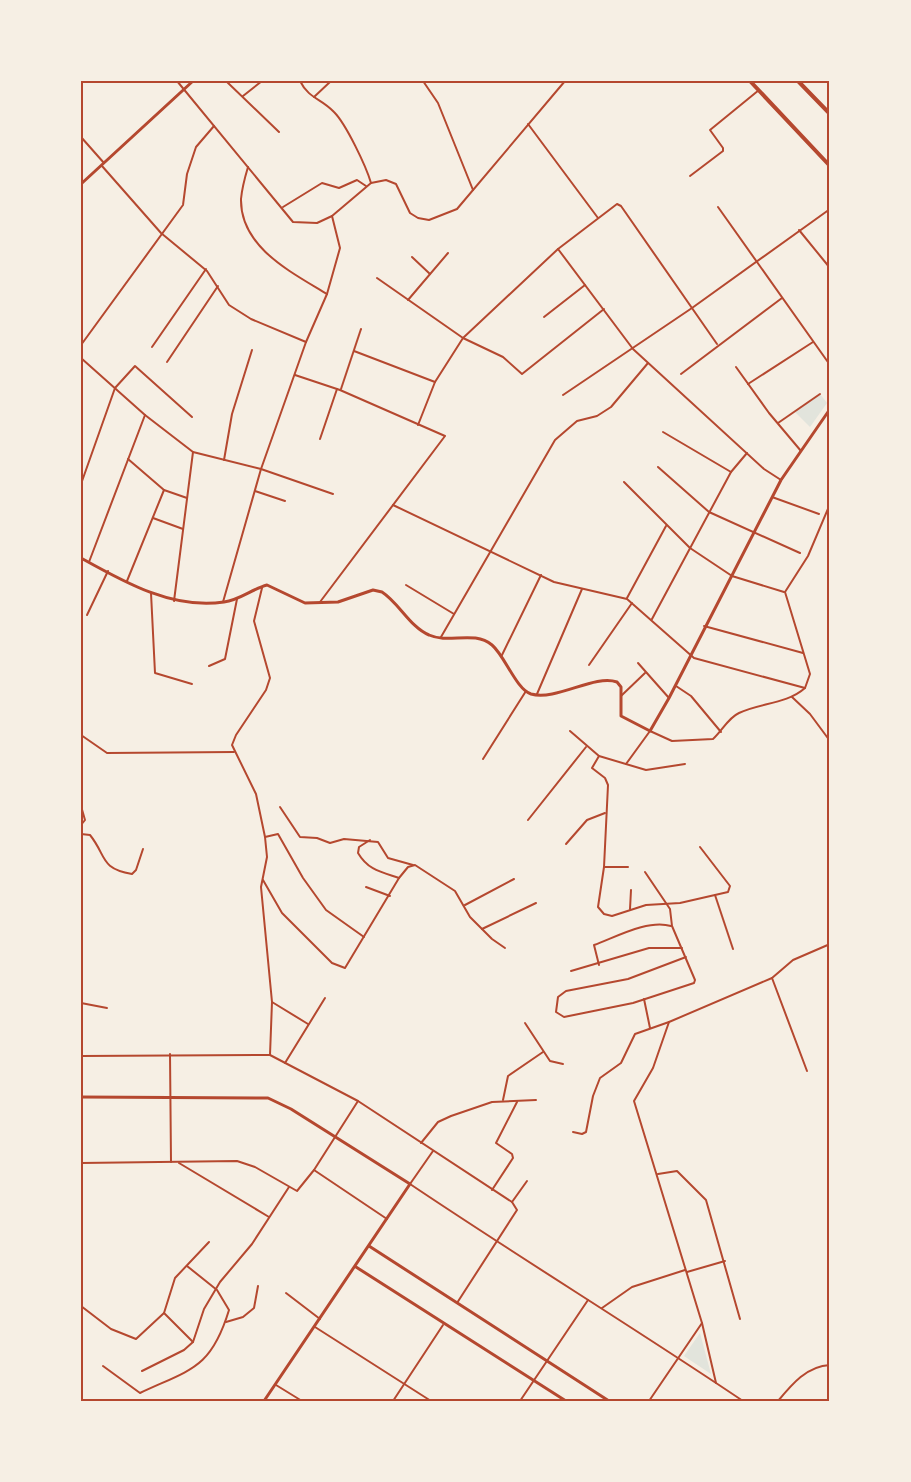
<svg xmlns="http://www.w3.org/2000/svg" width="911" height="1482" font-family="Georgia,serif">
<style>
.green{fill:#e2e4dc}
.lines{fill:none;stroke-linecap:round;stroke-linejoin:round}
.minor{stroke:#b5482f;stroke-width:2}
.tertiary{stroke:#b5482f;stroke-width:3}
.secondary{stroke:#b5482f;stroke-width:4}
.neatline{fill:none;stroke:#b5482f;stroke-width:2}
</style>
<rect width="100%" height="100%" fill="#f6efe4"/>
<g class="green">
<polygon points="820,394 827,403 810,427 794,411"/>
<polygon points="700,1333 711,1374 684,1356"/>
</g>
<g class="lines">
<g class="minor">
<polyline points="177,81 293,222 317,223 332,216 371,183 386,180 396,184 410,213 418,218 429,220 457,209 565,81"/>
<polyline points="226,81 279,132"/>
<path d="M300 81C309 99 321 98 334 112 346 124 366 166 371 183"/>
<polyline points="423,81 438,103 473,190"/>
<polyline points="243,96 262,81"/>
<polyline points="314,97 331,81"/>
<polyline points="528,124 598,218"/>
<polyline points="81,137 104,163"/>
<polyline points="102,166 161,233 207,271 229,305 251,319 306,342"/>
<path d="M248 167C245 177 242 188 241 199 240 247 291 272 327 294"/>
<polyline points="690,176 723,151 723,148 710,130 759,90"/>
<polyline points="283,207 322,183 339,188 357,180 366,186"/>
<polyline points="718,207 830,365"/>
<polyline points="799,230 830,268"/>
<polyline points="558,249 633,349 764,469 781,480"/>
<polyline points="412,257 430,274"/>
<polyline points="377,278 463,338 503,357 522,374 604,309"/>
<polyline points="408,300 448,253"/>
<polyline points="544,317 585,285"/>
<polyline points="81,345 183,205 187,174 196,147 214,126"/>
<polyline points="152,347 206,269"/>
<polyline points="354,351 435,382"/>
<polyline points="81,358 145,415 193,452 261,469 333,494"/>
<polyline points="167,362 218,286"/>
<polyline points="736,367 769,413 801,451"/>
<polyline points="681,374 782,298"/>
<polyline points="295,375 340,390 445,436 320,602"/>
<polyline points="748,384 813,342"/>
<polyline points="341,389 361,329"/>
<polyline points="563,395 692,308 830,209"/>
<polyline points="778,423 820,394"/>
<polyline points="418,425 435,382 463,338 558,249 617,204 621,206 717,344"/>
<polyline points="663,432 731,472"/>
<polyline points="320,439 337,389"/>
<polyline points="128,459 164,490 187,498"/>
<polyline points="224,460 232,414 252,350"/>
<polyline points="658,467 709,512 800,553"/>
<polyline points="624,482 690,548 732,576 784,592"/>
<polyline points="81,484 115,388 135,366 192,417"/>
<polyline points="255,491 285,501"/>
<polyline points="772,497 819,514"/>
<polyline points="393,505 554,582 627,599 694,658 805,688"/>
<polyline points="153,518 183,529"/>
<polyline points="89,562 145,415"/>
<polyline points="127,581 164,490"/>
<polyline points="406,585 454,614"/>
<polyline points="262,588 254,621 270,678 266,690 236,735 232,745 256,794 265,837 267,857 261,887 272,1002 270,1055"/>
<polyline points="151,593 155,673 192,684"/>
<polyline points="627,598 666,526"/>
<polyline points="174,601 193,452"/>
<polyline points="223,602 261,469 306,342 327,294 340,248 332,216"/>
<polyline points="87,615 108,571"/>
<polyline points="652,619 731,472 747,453"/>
<polyline points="704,626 803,653"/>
<polyline points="441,637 555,440 577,421 597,416 611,407 648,363"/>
<polyline points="502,655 541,575"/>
<polyline points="638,663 669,698"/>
<polyline points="589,665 632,603"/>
<polyline points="209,666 225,659 237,599"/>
<polyline points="676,686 691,696 721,732"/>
<polyline points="537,694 582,589"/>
<polyline points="621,696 645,673"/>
<polyline points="792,697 810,714 830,741"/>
<polyline points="570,731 599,756 646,770 685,764"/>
<polyline points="81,735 107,753 234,752"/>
<polyline points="599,756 592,768 605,778 608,785 604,867 598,907 604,914 612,916 646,905 680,903 728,892 730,886 700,847"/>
<polyline points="483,759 526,691"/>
<path d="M626 764 650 731 672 741 713 739C722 731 728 718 739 713 760 703 787 704 805 688L810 674 785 592 808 556 830 504"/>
<polyline points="81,806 85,820 81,825"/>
<polyline points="280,807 300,837 317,838 330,843 344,839 378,842 388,858 413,865"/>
<polyline points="528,820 586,747"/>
<path d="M81 834 90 835C107 856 99 868 132 874L136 870 143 849"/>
<polyline points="265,837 278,834 303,878 326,910 364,937"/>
<path d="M370 840 359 847 358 853C368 870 381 872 399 878"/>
<polyline points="566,844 587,820 605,813"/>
<polyline points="604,867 628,867"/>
<polyline points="645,872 670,909 672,926 695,980 694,983 633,1003 564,1017 556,1012 558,997 566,991 628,979 686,957"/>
<polyline points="263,880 282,913 332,963 345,968 399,878 408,867 415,865 455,891 470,917 492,939 505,948"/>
<polyline points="366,887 390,896"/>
<polyline points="715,895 733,949"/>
<polyline points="465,905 514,879"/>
<polyline points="630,909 631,890"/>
<polyline points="482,929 536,903"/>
<path d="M599 965 594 945C616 937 648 919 671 926"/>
<polyline points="571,971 649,948 682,948"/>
<polyline points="772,978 807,1071"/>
<polyline points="644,999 650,1028"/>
<polyline points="272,1002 308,1024"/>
<polyline points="81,1003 107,1008"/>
<polyline points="525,1023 550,1061 563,1064"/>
<polyline points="170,1054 171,1162"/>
<polyline points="81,1056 270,1055 358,1101 512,1202 517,1210 457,1303"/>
<polyline points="285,1063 325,998"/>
<polyline points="503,1100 508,1076 543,1052"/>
<polyline points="573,1132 582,1134 586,1132 593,1096 600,1078 621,1063 635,1034 669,1022"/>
<polyline points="421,1143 438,1122 451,1116 492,1102 536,1100"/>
<path d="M433 1151 410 1184C520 1258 633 1327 743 1401"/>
<polyline points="81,1163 237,1161 255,1167 297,1191 314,1170 358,1101"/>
<polyline points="179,1163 269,1217"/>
<polyline points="314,1170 387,1219"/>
<polyline points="658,1174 677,1171 706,1200 740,1319"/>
<polyline points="492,1190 513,1158 512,1154 496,1143 517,1102"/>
<polyline points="512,1202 527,1181"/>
<polyline points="687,1272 725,1261"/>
<polyline points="286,1293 320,1319"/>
<polyline points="81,1306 111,1329 136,1339 164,1313 175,1278 209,1242"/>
<polyline points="602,1308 632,1287 685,1270"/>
<polyline points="164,1313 193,1342"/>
<polyline points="226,1322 243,1317 254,1308 258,1286"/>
<polyline points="315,1327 431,1401"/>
<path d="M103 1366 140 1393C191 1369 211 1369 229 1310L217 1290 187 1266"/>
<polyline points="142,1371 184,1350 193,1342 204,1309 220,1282 252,1244 289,1187"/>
<polyline points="716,1383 702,1323 634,1101 653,1068 669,1022 772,978 793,960 830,944"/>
<polyline points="276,1385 302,1401"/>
<polyline points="186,1401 188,1401"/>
<polyline points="393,1401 443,1325"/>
<polyline points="520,1401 588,1300"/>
<polyline points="649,1401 702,1323"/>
<path d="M778 1401C792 1384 807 1366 830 1365"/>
</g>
<g class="tertiary">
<polyline points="81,184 193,81"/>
<path d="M81 558C124 582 173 610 224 602 240 600 252 589 267 585L305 603 338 602 373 590 382 592C399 603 410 627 429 635 449 644 474 630 492 645 505 656 516 689 531 694 557 701 594 674 617 682L621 687V716L650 731 669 698 781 480 830 409"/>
<polyline points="81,1097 268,1098 291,1109 410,1184 264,1401"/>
<polyline points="369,1246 609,1401"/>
<polyline points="356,1267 566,1401"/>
</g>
<g class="secondary">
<polyline points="750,81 830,166"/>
<polyline points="798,81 830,114"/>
</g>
</g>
<rect width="911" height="1482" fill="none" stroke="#f6efe4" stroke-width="165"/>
<rect x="82" y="82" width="746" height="1318" class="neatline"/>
</svg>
